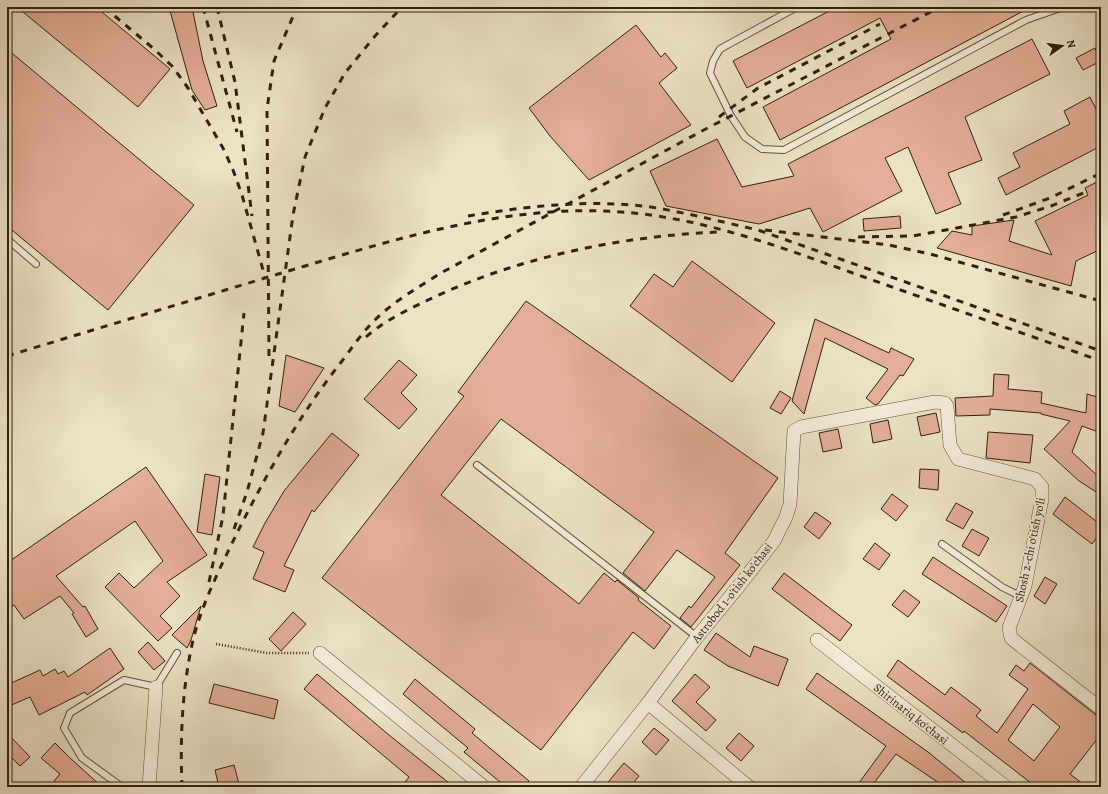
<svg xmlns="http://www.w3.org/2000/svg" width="1108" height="794" font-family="Alegreya,serif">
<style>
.building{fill:#e3af98;stroke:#31200b;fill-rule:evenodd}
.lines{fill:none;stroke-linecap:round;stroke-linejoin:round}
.service-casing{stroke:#60503a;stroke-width:8}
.minor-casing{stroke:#60503a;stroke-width:14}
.path{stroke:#31200b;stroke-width:2.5;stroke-dasharray:1 2;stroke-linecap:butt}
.service{stroke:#f3ecda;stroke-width:6}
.minor{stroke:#f3ecda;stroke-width:13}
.rail{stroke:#31200b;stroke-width:3;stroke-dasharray:7 7;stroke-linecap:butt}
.labels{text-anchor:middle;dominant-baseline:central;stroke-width:3.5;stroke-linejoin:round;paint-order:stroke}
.street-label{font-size:12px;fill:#31200b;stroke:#f3ecda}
</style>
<rect width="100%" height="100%" fill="#ece2c6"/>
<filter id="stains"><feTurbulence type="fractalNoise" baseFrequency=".005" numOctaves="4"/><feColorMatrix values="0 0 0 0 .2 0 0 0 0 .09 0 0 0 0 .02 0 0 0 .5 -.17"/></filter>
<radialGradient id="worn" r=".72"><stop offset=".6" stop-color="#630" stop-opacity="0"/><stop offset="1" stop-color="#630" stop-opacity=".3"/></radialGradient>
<g class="building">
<polygon points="17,7 96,7 170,69 138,107"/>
<polygon points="169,7 192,7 203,61 217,106 205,110 192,90"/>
<polygon points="837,7 1031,7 780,140 763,107 891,39 880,18 747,88 733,61"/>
<polygon points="636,25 661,57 665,53 677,68 659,83 691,125 589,180 550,136 529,108"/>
<polygon points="1032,39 1050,74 965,117 982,160 948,173 961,204 936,214 908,147 885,158 902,191 823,232 810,208 759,224 666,206 650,171 717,139 742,187 794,176 788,164"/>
<polygon points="1095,48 1101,61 1083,70 1076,58"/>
<polygon points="7,49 194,205 108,310 7,226"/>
<polygon points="1090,97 1101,119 1101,146 1006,195 998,178 1020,167 1013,153 1070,124 1064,111"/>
<polygon points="1101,180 1101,249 1076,261 1071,286 937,248 952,231 972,235 972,226 1014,220 1009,241 1052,255 1035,221 1088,195 1085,188"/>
<polygon points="900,216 901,228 864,231 863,219"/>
<polygon points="692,261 775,323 732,382 630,306 654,274 673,287"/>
<polygon points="526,301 778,478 725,553 740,565 691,627 680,618 689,606 691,608 715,577 677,550 645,591 623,573 654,532 501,419 441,495 579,604 604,573 615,582 617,580 639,598 638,600 671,626 654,649 633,632 541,750 322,578 464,396 458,392"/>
<polygon points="815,319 889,353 891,348 914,359 903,376 900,375 878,404 875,405 866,398 888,369 825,338 804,414 792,401"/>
<polygon points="286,355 324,368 295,412 279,406"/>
<polygon points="399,360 417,375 401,393 417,409 399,429 364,399"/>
<polygon points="994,374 1009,375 1008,389 1042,392 1041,403 1086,413 1087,394 1097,397 1098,404 1101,404 1101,433 1082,426 1072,452 1101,479 1101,495 1079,481 1044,449 1070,421 1041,414 1041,413 990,409 990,415 956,416 955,398 993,396"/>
<polygon points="780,391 791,398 781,414 770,408"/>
<polygon points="936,413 940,432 921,436 917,417"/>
<polygon points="888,420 892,439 873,443 870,424"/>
<polygon points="838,429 842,448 823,452 819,433"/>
<polygon points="988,432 1033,435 1030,463 986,458"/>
<polygon points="332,433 359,455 314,512 312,510 284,566 294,570 285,592 253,579 264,552 253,547 265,523 284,491"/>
<polygon points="146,467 207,555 167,582 180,596 160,616 172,628 158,641 105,587 119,573 134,588 163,561 135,521 56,576 83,607 85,606 98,629 86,637 72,614 74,613 60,596 24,619 14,605 7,610 7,563"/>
<polygon points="920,469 939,470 938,490 919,488"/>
<polygon points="205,474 220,477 212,535 197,532"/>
<polygon points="892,494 908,506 896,521 881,509"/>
<polygon points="1065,497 1101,525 1101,532 1092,544 1053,514"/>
<polygon points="956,503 973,512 963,529 946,520"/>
<polygon points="815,512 831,523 819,539 804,527"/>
<polygon points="972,529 989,538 979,556 962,546"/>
<polygon points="875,543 890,555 879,570 863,559"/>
<polygon points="933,557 1007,606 996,622 922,574"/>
<polygon points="784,573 852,625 840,641 772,589"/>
<polygon points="1045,577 1057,584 1045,604 1034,596"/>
<polygon points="904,590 920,602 908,617 892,605"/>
<polygon points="201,606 191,640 187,648 172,635"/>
<polygon points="293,612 306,624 281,651 269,639"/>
<polygon points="716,633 750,657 754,646 788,659 778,686 728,666 704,650"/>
<polygon points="148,642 165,661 154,670 138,652"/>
<polygon points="110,648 124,669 87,695 85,692 39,715 30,697 7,707 7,685 40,670 43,676 55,669 58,674 64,671 68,677"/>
<path d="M898 660 945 695 951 687 981 710 976 716 997 733 1028 689 1009 675 1016 665 1024 671 1030 663 1096 715 1101 717V734L1070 774 1087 787H1036L964 731 963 733 887 676ZM1033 704 1060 727 1034 761 1008 740Z"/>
<polygon points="817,673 928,752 971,787 945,787 896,754 871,787 856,787 886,746 806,689"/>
<polygon points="317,674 389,735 454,787 401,787 409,777 304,689"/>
<polygon points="695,674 710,687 696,702 716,720 706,731 672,701"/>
<polygon points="415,679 475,729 472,733 529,781 524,787 506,787 464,752 468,748 403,694"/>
<polygon points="214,684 278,700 274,719 209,703"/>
<polygon points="654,728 669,740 656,755 642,742"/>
<polygon points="7,733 30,757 20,766 7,753"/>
<polygon points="739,733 754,746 741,761 726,748"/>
<polygon points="55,743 69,757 102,787 61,787 54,781 60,774 41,758"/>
<polygon points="624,763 639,776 630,787 604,787"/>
<polygon points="234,765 239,784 219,787 215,770"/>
</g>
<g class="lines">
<defs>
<g id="service">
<polyline points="797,7 720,49 713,61 710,73 731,116 745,137 762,149 784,150 1026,20 1063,7"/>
<polyline points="7,239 36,264"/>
<polyline points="477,465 697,637"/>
<polyline points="942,544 1002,587 1022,597"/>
<polyline points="122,787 82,758 64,728 70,713 124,680 156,687 177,653"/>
</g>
<g id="minor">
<polyline points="817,640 1006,787"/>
<polyline points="320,653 484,787"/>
<polyline points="648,703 749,787"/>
<polyline points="149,787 156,687"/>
<polyline points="581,787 648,703 697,637 739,586 774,541 786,517 790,504 794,431 801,427 935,402 945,403 947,406 950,445 958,459 1035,479 1042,487 1042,499 1025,586 1009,628 1011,638 1101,709"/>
</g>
</defs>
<use href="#service" class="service-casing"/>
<use href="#minor" class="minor-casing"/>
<polyline class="path" points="216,644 267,653 309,653"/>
<use href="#service" class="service"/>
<use href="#minor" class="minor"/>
<g class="rail">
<polyline points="104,7 154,49 172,66 188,88 223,148 233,170 242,195 265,277"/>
<polyline points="203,7 237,132"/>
<polyline points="217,7 235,82 252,216"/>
<polyline points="719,117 758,88 880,24"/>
<polyline points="1003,215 1050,198 1101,173"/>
<path d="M468 216C527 206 591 199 651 207 687 213 723 222 758 230L1101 351"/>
<polyline points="765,230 889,245 930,254 1101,301"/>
<polyline points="858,237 913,236 1016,217 1051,206 1086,192"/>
<path d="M366 337C384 321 407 310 428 300 518 257 621 236 719 232"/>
<path d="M7 356C96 329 186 302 275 275 396 239 522 197 650 215 724 225 794 252 864 277 943 305 1022 333 1101 361"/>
<polyline points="269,356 267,109 274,61 297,7"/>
<polyline points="234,529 247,492 263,433 293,215 305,157 325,108 345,73 375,36 402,7"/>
<polyline points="209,582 223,516 244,313"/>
<path d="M182 787C180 737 182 689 193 640 203 600 223 562 241 525 271 466 301 413 342 361 352 348 361 334 372 323 391 303 417 288 441 273L700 132 940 7"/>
</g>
</g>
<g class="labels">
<g class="street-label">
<text transform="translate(1030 550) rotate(-78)">Shosh 2-chi o'tish yo'li</text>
<text transform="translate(732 593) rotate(-52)">Astrobod 1-o'tish ko'chasi</text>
<text transform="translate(911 714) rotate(38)">Shirinariq ko'chasi</text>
</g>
</g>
<rect width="1108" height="794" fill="none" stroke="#ece2c6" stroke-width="24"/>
<rect x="8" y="8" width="1092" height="778" fill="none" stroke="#31200b" stroke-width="2"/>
<rect x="12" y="12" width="1084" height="770" fill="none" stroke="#31200b"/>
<g transform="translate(1062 46) rotate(76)" stroke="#f3ecda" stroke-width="3" paint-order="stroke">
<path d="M0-3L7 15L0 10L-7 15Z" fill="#31200b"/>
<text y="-6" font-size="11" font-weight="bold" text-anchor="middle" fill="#31200b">N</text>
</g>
<rect width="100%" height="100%" filter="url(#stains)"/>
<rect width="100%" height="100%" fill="url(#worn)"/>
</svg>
